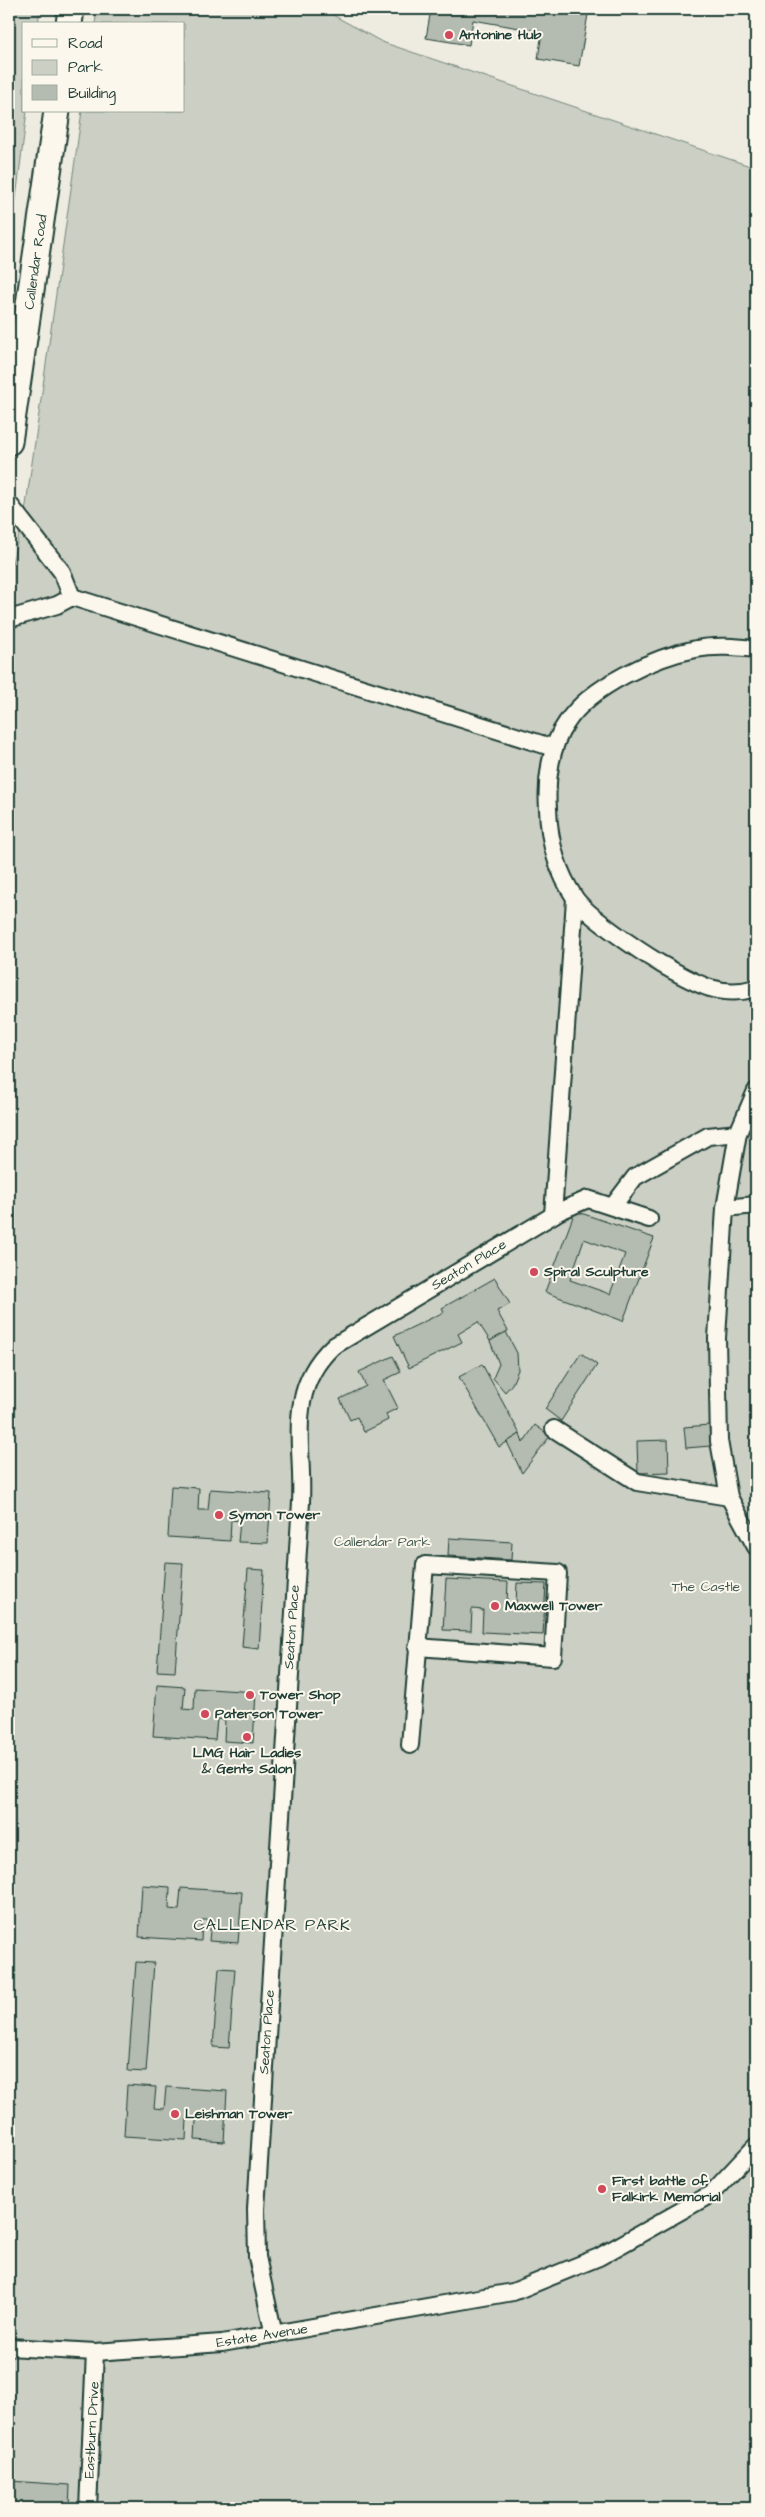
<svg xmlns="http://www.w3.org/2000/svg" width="765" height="2517" font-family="'Architects Daughter',sans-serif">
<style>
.green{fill:#cbcfc4;stroke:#75867c}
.building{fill:#b4bbb0;stroke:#1f3d34;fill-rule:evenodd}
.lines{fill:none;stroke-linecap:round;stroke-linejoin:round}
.street-casing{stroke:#1f3d34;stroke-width:20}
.primary-casing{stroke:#1f3d34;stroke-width:29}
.street{stroke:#fbf7ec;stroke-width:16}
.primary{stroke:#fbf7ec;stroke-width:25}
.poi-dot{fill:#d1495b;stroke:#fbf7ec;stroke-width:2}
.labels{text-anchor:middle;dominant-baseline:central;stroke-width:4;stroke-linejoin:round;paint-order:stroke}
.poi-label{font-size:14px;font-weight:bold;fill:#1f3d34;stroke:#fbf7ec;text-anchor:start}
.street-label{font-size:14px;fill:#1f3d34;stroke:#fbf7ec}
.park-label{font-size:14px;fill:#415a51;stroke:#fbf7ec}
.quarter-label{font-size:16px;letter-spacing:1px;fill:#1f3d34;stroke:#fbf7ec}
</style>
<rect width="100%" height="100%" fill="#eeece1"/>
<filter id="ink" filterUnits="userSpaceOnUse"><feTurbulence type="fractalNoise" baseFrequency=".02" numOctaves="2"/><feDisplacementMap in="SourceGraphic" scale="10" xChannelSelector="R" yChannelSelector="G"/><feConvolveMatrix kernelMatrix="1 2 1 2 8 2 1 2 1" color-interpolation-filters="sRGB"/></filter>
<g filter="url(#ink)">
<g class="green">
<polygon points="9,9 40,9 38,24 24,24 24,111 27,111 9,254"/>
<polygon points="97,9 322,9 382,42 756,168 756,2508 9,2508 9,576 26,505 82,111 184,111 184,24 95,24"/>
</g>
<g class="building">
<polygon points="431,9 589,9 579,66 538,59 542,32 473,20 469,45 426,38"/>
<path d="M575 1211 654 1238 623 1321 545 1292ZM584 1239 625 1254 610 1294 570 1280Z"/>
<polygon points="495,1278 510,1304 497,1311 508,1331 490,1341 478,1322 458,1334 462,1342 409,1368 394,1336 444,1312 442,1308"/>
<polygon points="506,1332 517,1353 518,1370 512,1384 505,1392 493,1378 499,1364 490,1341"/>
<polygon points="581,1353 597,1365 561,1421 545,1409"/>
<polygon points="393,1356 401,1372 384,1380 398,1408 386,1414 388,1420 364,1432 357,1417 350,1420 340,1399 366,1386 359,1372"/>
<polygon points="482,1364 520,1434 499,1447 459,1377"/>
<polygon points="535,1425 550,1436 522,1473 507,1442 520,1434 523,1443"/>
<polygon points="709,1425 711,1446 686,1448 684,1427"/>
<polygon points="668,1440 669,1472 638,1473 637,1441"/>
<polygon points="171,1486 199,1488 198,1510 208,1510 210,1489 271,1493 268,1543 238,1542 240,1521 231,1520 230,1541 168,1537"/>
<polygon points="449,1538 512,1542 511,1560 448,1556"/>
<polygon points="165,1562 183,1563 175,1672 157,1671"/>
<polygon points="248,1569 264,1570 259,1649 242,1647"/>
<polygon points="446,1579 508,1582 507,1603 516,1604 517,1583 546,1584 543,1635 482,1632 483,1610 472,1609 471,1631 443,1630"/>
<polygon points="157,1685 185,1687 183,1709 194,1710 195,1688 256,1692 253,1743 224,1741 225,1720 217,1719 215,1740 153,1736"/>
<polygon points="142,1885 170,1887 169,1909 179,1910 181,1888 242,1892 238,1943 209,1941 211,1920 202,1920 201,1941 139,1937"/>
<polygon points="136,1962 154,1963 146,2072 128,2071"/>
<polygon points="219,1968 235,1969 229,2048 213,2047"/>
<polygon points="127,2085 156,2087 154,2108 164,2109 166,2087 227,2091 224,2142 195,2140 196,2119 187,2119 186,2140 124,2136"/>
<polygon points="9,2481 70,2485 69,2508 9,2508"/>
</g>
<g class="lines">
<defs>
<g id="street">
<polyline points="9,504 62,572 72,597 57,605 9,619"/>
<polyline points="72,597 554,748"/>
<path d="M756 649C736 647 716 645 696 649 654 657 591 686 567 722 550 745 546 781 548 809 549 841 556 870 575 898 587 916 641 952 661 964 693 982 719 999 756 988"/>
<polyline points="756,1091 738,1133 725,1208 717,1338 719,1441 729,1497 756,1547"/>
<polyline points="613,1206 635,1177 708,1136 738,1133"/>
<polyline points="725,1208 756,1205"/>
<polyline points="553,1215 575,899"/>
<polyline points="554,1429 637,1482 729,1497"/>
<polyline points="410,1745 425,1565 558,1573 553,1657 417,1647"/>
<path d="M274 2335 257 2257 256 2209 301 1502C304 1445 285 1392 332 1347L560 1211 588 1199 649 1219"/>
<polyline points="9,2347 95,2352 222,2343 513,2292 599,2257 711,2194 756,2146"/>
<polyline points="88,2508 95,2352"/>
</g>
<g id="primary">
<polyline points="69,24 71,9"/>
<polyline points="9,442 57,111"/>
</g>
</defs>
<use href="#street" class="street-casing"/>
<use href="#primary" class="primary-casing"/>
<use href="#street" class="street"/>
<use href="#primary" class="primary"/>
</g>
</g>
<g class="poi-dot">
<circle cx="449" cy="35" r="5"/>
<circle cx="534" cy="1272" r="5"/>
<circle cx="219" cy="1515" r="5"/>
<circle cx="495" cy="1606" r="5"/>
<circle cx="250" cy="1695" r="5"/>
<circle cx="205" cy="1714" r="5"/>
<circle cx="247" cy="1737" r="5"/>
<circle cx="175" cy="2114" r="5"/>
<circle cx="602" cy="2189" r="5"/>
</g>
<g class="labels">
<g class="poi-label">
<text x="459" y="35">Antonine Hub</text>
<text x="544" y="1272">Spiral Sculpture</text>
<text x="229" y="1515">Symon Tower</text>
<text x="505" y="1606">Maxwell Tower</text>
<text x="260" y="1695">Tower Shop</text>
<text x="215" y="1714">Paterson Tower</text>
<text x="247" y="1753" text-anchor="middle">LMG Hair Ladies<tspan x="247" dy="16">&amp; Gents Salon</tspan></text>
<text x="185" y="2114">Leishman Tower</text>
<text x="612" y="2181">First battle of<tspan x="612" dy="16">Falkirk Memorial</tspan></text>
</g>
<g class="street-label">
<text transform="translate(36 262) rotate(-82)">Callendar Road</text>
<text transform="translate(469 1265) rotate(-31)">Seaton Place</text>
<text transform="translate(292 1627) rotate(-86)">Seaton Place</text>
<text transform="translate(267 2032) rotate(-86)">Seaton Place</text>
<text transform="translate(262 2336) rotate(-9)">Estate Avenue</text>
<text transform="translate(92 2430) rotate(-87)">Eastburn Drive</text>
</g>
<g class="park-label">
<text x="382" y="1542">Callendar Park</text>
<text x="706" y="1587">The Castle</text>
</g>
<g class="quarter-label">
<text x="272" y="1925">CALLENDAR PARK</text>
</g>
</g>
<rect width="765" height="2517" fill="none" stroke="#fbf7ec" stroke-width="30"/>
<rect x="15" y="15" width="735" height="2487" fill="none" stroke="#1f3d34" stroke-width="2" filter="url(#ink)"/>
<rect x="22" y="22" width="162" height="90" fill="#fbf7ec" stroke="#a3ada2"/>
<rect x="32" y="39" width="25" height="8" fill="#fbf7ec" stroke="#a3ada2"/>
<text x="68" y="48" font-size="15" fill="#1f3d34">Road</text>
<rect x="32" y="60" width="25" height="15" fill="#cbcfc4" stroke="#a3ada2"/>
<text x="68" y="72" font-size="15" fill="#1f3d34">Park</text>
<rect x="32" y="85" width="25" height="15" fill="#b4bbb0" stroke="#a3ada2"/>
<text x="68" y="98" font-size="15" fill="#1f3d34">Building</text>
</svg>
